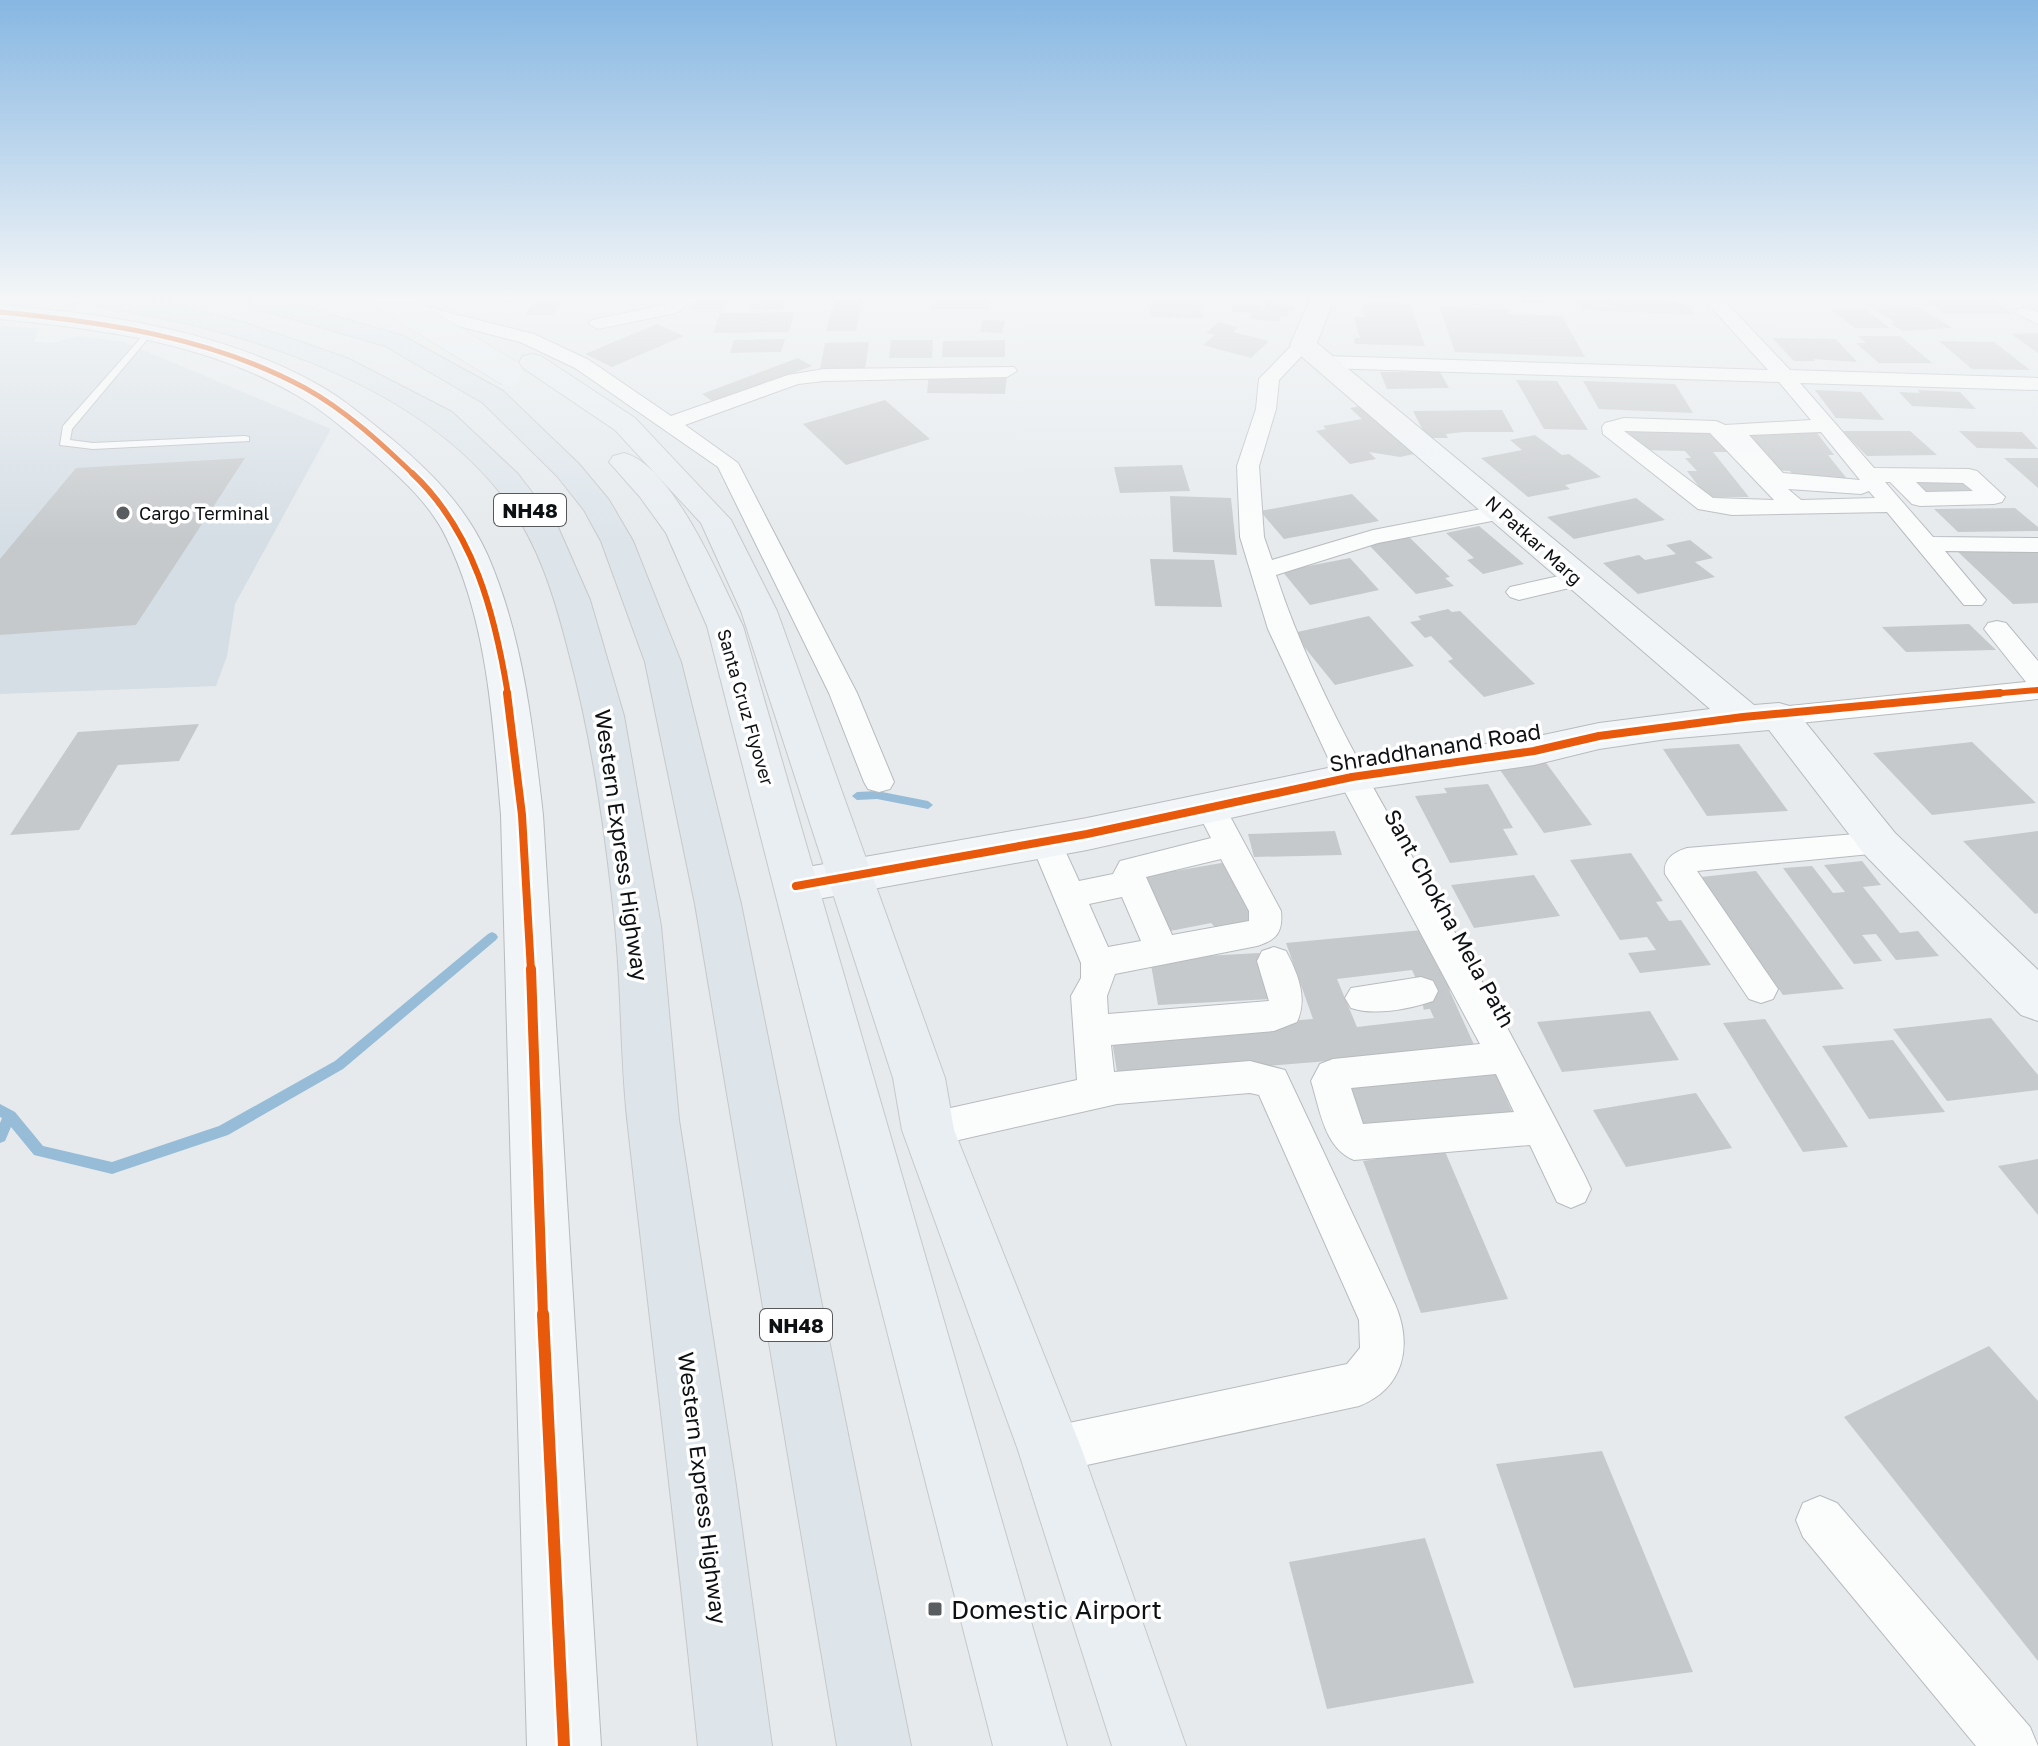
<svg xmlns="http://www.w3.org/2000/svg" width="2038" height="1746" font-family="'Golos Text',sans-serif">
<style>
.built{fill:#d5dee5}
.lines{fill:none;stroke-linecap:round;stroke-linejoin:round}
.stream{fill:#96bcd8;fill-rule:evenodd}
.building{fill:#c6c9cb;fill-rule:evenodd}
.street-tunnel{stroke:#c6c9cc;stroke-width:38;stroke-dasharray:38 19;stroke-linecap:butt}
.lane-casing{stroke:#b8bbbe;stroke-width:2}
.street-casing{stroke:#b8bbbe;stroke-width:2}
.secondary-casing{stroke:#b8bbbe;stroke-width:2}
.primary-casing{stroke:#c6c8c9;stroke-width:2}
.highway-casing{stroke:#c6c8c9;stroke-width:2}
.lane{fill:#fbfcfc;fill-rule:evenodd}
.street{fill:#fbfcfc;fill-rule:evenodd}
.secondary{fill:#f2f5f7;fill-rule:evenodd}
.primary{fill:#e9eef2;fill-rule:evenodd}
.highway{fill:#dde5eb;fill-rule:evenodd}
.primary-bridge-casing{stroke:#c6c8c9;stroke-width:28;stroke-linecap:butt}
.primary-bridge{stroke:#e9eef2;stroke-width:27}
.cycleway-far4-casing{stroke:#fff;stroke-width:8}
.cycleway-far3-casing{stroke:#fff;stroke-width:10}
.cycleway-far2-casing{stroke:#fff;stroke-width:13}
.cycleway-far1-casing{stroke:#fff;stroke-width:15}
.cycleway-casing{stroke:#fff;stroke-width:17}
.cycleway-far4{stroke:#e8590c;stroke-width:5}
.cycleway-far3{stroke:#e8590c;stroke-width:6}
.cycleway-far2{stroke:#e8590c;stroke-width:8}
.cycleway-far1{stroke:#e8590c;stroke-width:10}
.cycleway{stroke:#e8590c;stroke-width:12}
.poi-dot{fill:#5a5d5f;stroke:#fff;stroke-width:3}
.labels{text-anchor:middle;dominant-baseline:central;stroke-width:7;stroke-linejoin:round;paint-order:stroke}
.far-poi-label{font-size:18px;fill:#0e1113;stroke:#fff;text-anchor:start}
.far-street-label{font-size:18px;fill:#0e1113;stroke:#fff}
.shield{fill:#fff;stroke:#56585a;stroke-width:2}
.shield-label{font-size:20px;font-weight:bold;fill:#0e1113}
.street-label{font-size:22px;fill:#0e1113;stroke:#fff}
.near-poi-label{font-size:26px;fill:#0e1113;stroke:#fff;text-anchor:start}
</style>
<rect width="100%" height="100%" fill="#e6eaed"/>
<polygon class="built" points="0,326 38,328 34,342 54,343 77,336 124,342 331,429 235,604 227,656 216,686 0,694"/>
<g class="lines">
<g class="stream">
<polygon points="877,791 928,801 933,805 928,809 877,799 857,800 852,796 857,792"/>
<polygon points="492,932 496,934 498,937 496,940 343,1069 228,1135 112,1174 34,1155 11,1127 5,1141 0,1143 0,1123 2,1118 0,1117 0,1104 15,1112 43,1146 112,1162 219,1126 335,1061 488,934"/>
</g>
</g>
<g class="building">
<polygon points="697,297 728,297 723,309 691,309"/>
<polygon points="755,297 787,297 782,310 750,309"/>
<polygon points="835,297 863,297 856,331 826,331"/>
<polygon points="931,297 989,297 989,310 930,310"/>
<polygon points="1149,297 1196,297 1203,318 1150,317"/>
<polygon points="1256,297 1286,297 1287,301 1271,301 1272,305 1292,306 1293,311 1287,311 1288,317 1280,316 1280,321 1258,320 1250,318 1250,313 1232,312 1231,305 1266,306 1265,301 1256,301"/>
<polygon points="1500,297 1542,297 1544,303 1502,301"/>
<polygon points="1922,297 1989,297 2013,314 1945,314"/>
<polygon points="1575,298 1685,302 1695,315 1582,310"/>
<polygon points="534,302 561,302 554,315 525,315"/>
<polygon points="1361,302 1410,304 1425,346 1355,344 1354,338 1360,338 1354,317 1365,317"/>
<polygon points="1439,306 1507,309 1509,314 1562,316 1585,357 1455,352"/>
<polygon points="1919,307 1952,328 1902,331 1890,323 1896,323 1874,309"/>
<polygon points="1865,309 1890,328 1855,328 1831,310"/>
<polygon points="795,312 789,332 713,333 720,313"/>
<polygon points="983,320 1005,321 1002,333 980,332"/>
<polygon points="1218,322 1238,327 1233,332 1269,341 1251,358 1203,345 1215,335 1206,333"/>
<polygon points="657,324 684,336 612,367 585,354"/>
<polygon points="2038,333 2038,353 2011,334"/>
<polygon points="1858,336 1900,336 1932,363 1879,363 1856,343 1866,343"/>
<polygon points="1772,338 1836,339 1857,362 1813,359 1815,361 1794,361"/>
<polygon points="785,339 781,352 730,353 734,340"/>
<polygon points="891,340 933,340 932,358 889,358"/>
<polygon points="1005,340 1005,357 942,357 943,341"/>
<polygon points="1939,341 1994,342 2030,370 1972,369"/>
<polygon points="869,342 865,369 820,369 825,343"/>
<polygon points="798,358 812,366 715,403 702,394"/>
<polygon points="1380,372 1440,372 1449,388 1387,389"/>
<polygon points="929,375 1007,376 1005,394 927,393"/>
<polygon points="1516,380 1557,381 1588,430 1544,429"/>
<polygon points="1583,381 1675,384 1693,413 1599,409"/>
<polygon points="1815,390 1861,392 1884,420 1836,418"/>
<polygon points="1918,390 1960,392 1976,409 1912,406 1899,392 1920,393"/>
<polygon points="885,400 930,439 846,465 803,424"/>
<polygon points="1369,404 1419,453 1400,457 1369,452 1376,459 1350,464 1316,431 1326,429 1323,426 1362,419 1350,408"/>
<polygon points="1502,410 1514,432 1464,432 1446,434 1448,438 1427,438 1413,411"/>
<polygon points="1626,429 1713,429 1732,452 1713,452 1749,497 1707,497 1687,471 1697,471 1685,458 1691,458 1685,451 1641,450"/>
<polygon points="1814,429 1834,455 1828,455 1848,480 1795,478 1790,471 1771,470 1743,431"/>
<polygon points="1842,431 1910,431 1937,455 1867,456"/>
<polygon points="1959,431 2022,432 2038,449 1977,448"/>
<polygon points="1535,435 1562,455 1569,454 1601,477 1565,485 1570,489 1528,497 1481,458 1522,450 1510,440"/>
<polygon points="245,458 136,625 0,635 0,559 76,468"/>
<polygon points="2004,458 2038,458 2038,488"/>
<polygon points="1182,465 1190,491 1120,493 1114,467"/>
<polygon points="1968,477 1988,493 1924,496 1913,486 1921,486 1913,479"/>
<polygon points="1352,494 1379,521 1284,539 1260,511"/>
<polygon points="1170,496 1231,498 1237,555 1173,552"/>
<polygon points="1636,498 1665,520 1574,539 1547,517"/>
<polygon points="2015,508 2038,527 2038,531 1958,532 1934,509"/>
<polygon points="1479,526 1524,564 1483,574 1467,560 1474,558 1446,533"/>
<polygon points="1408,536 1450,577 1445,578 1454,586 1416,594 1368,544"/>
<polygon points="1690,540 1713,558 1695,562 1715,577 1638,594 1603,563 1639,555 1645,560 1676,554 1666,545"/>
<polygon points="2038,548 2038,603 2013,604 1956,550"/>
<polygon points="1350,558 1379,590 1310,605 1282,571"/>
<polygon points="1150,559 1214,560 1222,607 1155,606"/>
<polygon points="1448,609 1452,612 1460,611 1535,684 1484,697 1448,661 1453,659 1431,636 1425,638 1410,622 1421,620 1418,616"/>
<polygon points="1369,616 1414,666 1335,685 1293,633"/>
<polygon points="1969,624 1996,650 1906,652 1882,627"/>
<polygon points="199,724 179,761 118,765 79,830 10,835 78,732"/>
<polygon points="1972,742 2036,803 1932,815 1873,753"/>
<polygon points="1739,744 1788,811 1707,816 1663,749"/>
<polygon points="1544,760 1592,825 1544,833 1498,767"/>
<polygon points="1488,784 1513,828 1503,829 1518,855 1450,863 1415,796 1447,793 1444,788"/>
<polygon points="1335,831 1342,855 1254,857 1248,834"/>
<polygon points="2038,831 2038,913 2035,914 1963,841"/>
<polygon points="1631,853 1663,901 1656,902 1669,921 1681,920 1711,965 1640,973 1628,953 1656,950 1647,937 1620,940 1570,860"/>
<polygon points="1233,861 1262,920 1217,929 1211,923 1160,933 1135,873 1173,866 1175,871"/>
<polygon points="1862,861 1881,885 1863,887 1900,933 1918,931 1939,956 1896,960 1876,934 1862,935 1882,961 1854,964 1783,868 1812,866 1833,893 1845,892 1824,865"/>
<polygon points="1756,871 1844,989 1783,995 1701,877"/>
<polygon points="1534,875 1560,916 1474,928 1451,885"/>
<path d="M1422 930 1476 1049 1118 1078 1111 1035 1313 1019 1286 943ZM1412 970 1434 1018 1357 1027 1337 979Z"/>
<polygon points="1259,953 1271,999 1158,1005 1150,959"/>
<polygon points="1650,1011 1679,1060 1562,1072 1537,1022"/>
<polygon points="1991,1018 2038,1075 2038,1090 1947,1101 1893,1029"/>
<polygon points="1765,1019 1848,1147 1803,1152 1723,1023"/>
<polygon points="1893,1040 1945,1112 1869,1119 1822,1046"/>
<polygon points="1493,1068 1518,1125 1359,1138 1340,1079"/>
<polygon points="1696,1093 1732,1148 1626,1167 1593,1110"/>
<polygon points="1444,1149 1508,1299 1421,1313 1363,1161"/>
<polygon points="2038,1159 2038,1215 1998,1166"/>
<polygon points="1989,1346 2038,1401 2038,1661 1844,1417"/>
<polygon points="1602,1451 1693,1672 1574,1688 1496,1464"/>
<polygon points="1425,1538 1474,1683 1327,1709 1289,1562"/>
</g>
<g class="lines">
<polyline class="street-tunnel" points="1421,991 1449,987"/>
<defs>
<polygon id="lane" points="147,331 150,332 150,336 72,429 70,440 93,443 245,436 249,437 249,441 93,449 60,445 63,426"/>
<g id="street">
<polygon points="678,297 699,297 676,313 598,329 589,324 592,320 664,305"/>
<path d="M1702 297H1721L1790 370 2038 378V390L1800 383 1874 468 1969 469 1977 471 2005 497 2002 502 1994 504 1920 506 1912 504 1890 482H1885L1933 537 2038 538V552L1945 551 1986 600 1982 605H1964L1887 512 1732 515 1698 509 1603 434 1602 427 1605 423 1624 418 1716 421 1725 425 1811 420 1779 382 1325 368 1315 362 1325 356 1768 370ZM1624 431 1710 433 1774 500 1713 498ZM1821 432 1860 480 1783 473 1749 435ZM1916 482 1963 483 1973 491 1926 492ZM1788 489 1861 494 1869 491 1875 498 1801 500Z"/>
<polygon points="403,301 534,334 589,360 671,416 788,375 824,369 1014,367 1017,371 1007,377 824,381 798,384 685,425 738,463 857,693 894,782 890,789 879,792 868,789 864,782 829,693 718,467 575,368 520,342 397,310 394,306"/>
<polygon points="2024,308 2038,312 2038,324 2015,313 2018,309"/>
<path d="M1303 339 1312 345 1279 380 1276 409 1259 466 1264 537 1272 560 1373 530 1502 505 1510 507 1514 512 1510 517 1502 519 1378 543 1276 575C1312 685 1372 786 1429 886 1483 982 1535 1078 1585 1176L1591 1189 1585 1202 1571 1208 1557 1202 1530 1145 1354 1160C1324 1148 1320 1109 1311 1081L1320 1064 1333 1059 1480 1044 1337 777 1268 629 1240 537 1237 466 1256 409 1259 379 1296 341ZM1496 1074 1514 1112 1363 1124 1351 1088Z"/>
<polygon points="1577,572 1586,574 1589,579 1586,584 1519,600 1510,597 1506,592 1510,587"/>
<polygon points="1997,621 2006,623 2038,661 2038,699 1779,725 1769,723 1765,716 1769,709 1779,707 2026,682 1984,629 1988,623"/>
<path d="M1210 796 1221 799 1225 807 1281 911C1283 932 1277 940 1257 946L1115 974 1107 996 1108 1014 1269 1001 1257 961 1262 951 1274 947 1286 951C1298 974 1308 998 1297 1022L1274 1031 1111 1045 1114 1072 1250 1061 1285 1070 1395 1304C1413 1346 1404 1388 1359 1406L1050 1473 1034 1466 1027 1450 1034 1434 1050 1427 1347 1364 1360 1348 1359 1320 1259 1095 1250 1093 1117 1104 928 1147 914 1142 909 1130 914 1118 928 1113 1077 1080 1071 996 1081 978V963L1030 841 1035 833 1046 830 1057 833 1079 881 1113 874 1120 861 1211 838 1195 807 1199 799ZM1221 859 1249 911V921L1172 935 1146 877ZM1122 897 1141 941 1108 947 1089 904Z"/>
<path d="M1880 832 1891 836 1896 844 1891 852 1697 871 1778 989 1773 999 1761 1003 1749 999 1665 874C1663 859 1674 852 1687 848Z"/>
<path d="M1421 977 1433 981 1438 991 1433 1001C1410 1009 1374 1016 1351 1008L1345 998 1351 988Z"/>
<polygon points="1820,1496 1837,1503 2030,1727 2038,1746 1976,1746 1803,1537 1796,1520 1803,1503"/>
</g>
<g id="secondary">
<polygon points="1311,297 1335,297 1317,343 1754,705 1779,703 1793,707 1895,833 2038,970 2038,1021 2021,1015 1865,855 1769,730 1667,739 1599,749 1534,765 1352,791 1087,850 796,903 780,898 774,886 780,874 796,869 1087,818 1352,763 1534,737 1599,723 1710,709 1294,350 1290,345"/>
<path d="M0 305C107 314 219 330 315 383 343 398 368 420 393 440 432 473 467 508 488 556 523 637 533 728 543 815L601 1746H527L501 815C493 723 488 622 446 537 430 504 402 479 375 455 350 434 326 412 298 396 208 343 102 329 0 319Z"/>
</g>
<g id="primary">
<polygon points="532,354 541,356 635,418 731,520 777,611 945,1078 954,1130 1082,1450 1186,1746 1112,1746 1018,1450 902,1130 893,1078 741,611 701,523 615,430 523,368 519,362 523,356"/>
<path d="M624 453C673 465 722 583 743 626L1067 1746H993L707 626 666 533 640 497 609 462 613 456Z"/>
</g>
<g id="highway">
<path d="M71 297H132L158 301 246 323 347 358 452 412 518 474 557 525 590 600 624 716 661 926 679 1120 735 1479 772 1746H698C677 1539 651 1333 628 1127 620 1060 622 992 615 925 606 836 593 744 570 657 555 598 538 538 498 490 404 374 225 325 83 304L74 302Z"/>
<polygon points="232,297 270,297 403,336 503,391 579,464 609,500 633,541 681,662 741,904 911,1746 837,1746 695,904 645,662 601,541 584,510 557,476 483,403 385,346 235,302"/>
</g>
</defs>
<use href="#lane" class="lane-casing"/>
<use href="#street" class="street-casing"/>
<use href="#secondary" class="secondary-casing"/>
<use href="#primary" class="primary-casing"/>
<use href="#highway" class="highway-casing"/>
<use href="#lane" class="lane"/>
<use href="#street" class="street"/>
<use href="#secondary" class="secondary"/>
<use href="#primary" class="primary"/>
<use href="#highway" class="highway"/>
<defs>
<polyline id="primary-bridge" points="384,297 509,373"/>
</defs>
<use href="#primary-bridge" class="primary-bridge-casing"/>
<use href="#primary-bridge" class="primary-bridge"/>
<defs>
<path id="cycleway-far4" d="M0 312C104 322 211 337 305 388 345 410 381 443 414 475"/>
<g id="cycleway-far3">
<path d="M412 473C474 531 495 614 508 695"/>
<polyline points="1978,695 2038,690"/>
</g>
<g id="cycleway-far2">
<polyline points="507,693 522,815 531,971"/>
<polyline points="796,886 1087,834 1352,777 1534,751 1599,736 1743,717 2000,693"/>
</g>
<polyline id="cycleway-far1" points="531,969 543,1316"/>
<polyline id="cycleway" points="543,1314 564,1746"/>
</defs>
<use href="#cycleway-far4" class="cycleway-far4-casing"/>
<use href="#cycleway-far3" class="cycleway-far3-casing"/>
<use href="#cycleway-far2" class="cycleway-far2-casing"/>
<use href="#cycleway-far1" class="cycleway-far1-casing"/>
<use href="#cycleway" class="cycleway-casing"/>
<use href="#cycleway-far4" class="cycleway-far4"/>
<use href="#cycleway-far3" class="cycleway-far3"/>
<use href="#cycleway-far2" class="cycleway-far2"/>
<use href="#cycleway-far1" class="cycleway-far1"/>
<use href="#cycleway" class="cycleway"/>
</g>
<linearGradient id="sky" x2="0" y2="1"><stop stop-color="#87b7e2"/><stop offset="0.55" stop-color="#f4f6f7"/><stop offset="1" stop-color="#f4f6f7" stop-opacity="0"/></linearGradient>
<rect width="2038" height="541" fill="url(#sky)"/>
<g class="poi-dot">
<circle cx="123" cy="513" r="8"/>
<rect x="927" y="1601" width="16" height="16" rx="4"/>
</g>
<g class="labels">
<g class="far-poi-label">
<text x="139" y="513">Cargo Terminal</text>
</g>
<g class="far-street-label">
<text transform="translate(1534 540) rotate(42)">N Patkar Marg</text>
<text transform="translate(746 707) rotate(74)">Santa Cruz Flyover</text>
</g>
<g class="shield">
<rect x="494" y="494" width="72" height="32" rx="6"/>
<rect x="760" y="1309" width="72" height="32" rx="6"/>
</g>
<g class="shield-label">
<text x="530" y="510">NH48</text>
<text x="796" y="1325">NH48</text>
</g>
<g class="street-label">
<text transform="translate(1435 747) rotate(-9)">Shraddhanand Road</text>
<text transform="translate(622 845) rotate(82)">Western Express Highway</text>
<text transform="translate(1450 918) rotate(61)">Sant Chokha Mela Path</text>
<text transform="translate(703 1488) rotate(83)">Western Express Highway</text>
</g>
<g class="near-poi-label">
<text x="951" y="1609">Domestic Airport</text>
</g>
</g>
</svg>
